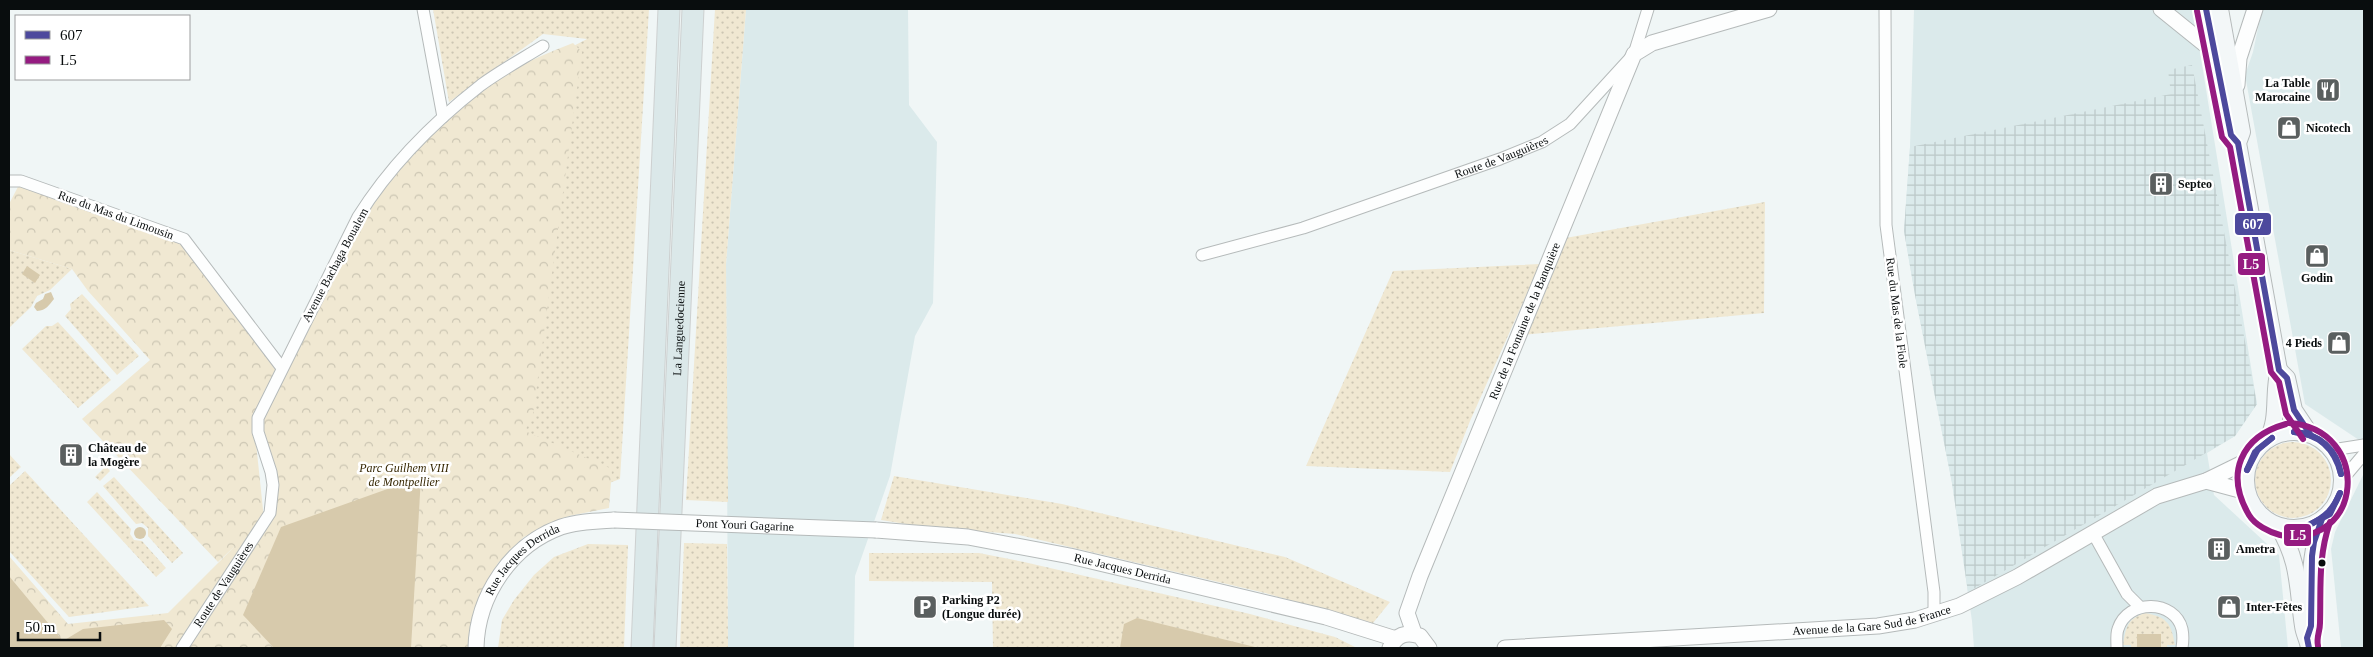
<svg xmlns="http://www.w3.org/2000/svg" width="2373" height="657" font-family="'Times New Roman',serif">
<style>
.built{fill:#dbeaeb}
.industrial{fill:url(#industrial-grid)}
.grass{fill:url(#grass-dots)}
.forest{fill:url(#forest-crowns)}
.water{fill:#d7caac}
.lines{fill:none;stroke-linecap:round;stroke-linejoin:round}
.minor-casing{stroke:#b5baba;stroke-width:13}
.tertiary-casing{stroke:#b5baba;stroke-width:17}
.secondary-casing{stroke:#b5baba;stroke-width:18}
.motorway-casing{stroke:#cdd0d0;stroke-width:23}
.minor{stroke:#fdfefe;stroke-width:11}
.tertiary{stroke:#fdfefe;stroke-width:15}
.secondary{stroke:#f3f7f8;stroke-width:16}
.motorway{stroke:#dbe8e9;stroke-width:21}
.tertiary-bridge-casing{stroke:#b5baba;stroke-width:17;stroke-linecap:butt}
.tertiary-bridge{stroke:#fdfefe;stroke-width:15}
.bus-1-casing{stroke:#fff;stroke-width:10}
.bus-2-casing{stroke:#fff;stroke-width:10}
.bus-1{stroke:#4d499d;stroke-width:6}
.bus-2{stroke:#951b81;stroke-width:6}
.bus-dot{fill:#090d0e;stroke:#fff;stroke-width:2}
.labels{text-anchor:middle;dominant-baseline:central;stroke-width:5;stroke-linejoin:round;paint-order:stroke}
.poi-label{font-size:12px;font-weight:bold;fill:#090d0e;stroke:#fff;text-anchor:start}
.street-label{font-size:12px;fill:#090d0e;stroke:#fff}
.park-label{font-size:12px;font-style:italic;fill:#372804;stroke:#fff}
.line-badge{stroke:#fff;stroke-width:2}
.badge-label{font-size:14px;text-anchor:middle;font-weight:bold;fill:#fff}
</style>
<defs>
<pattern id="industrial-grid" width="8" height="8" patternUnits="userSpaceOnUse" patternTransform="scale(1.25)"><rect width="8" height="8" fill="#dbeaeb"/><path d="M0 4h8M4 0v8" fill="none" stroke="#bbc8c8"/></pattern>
<pattern id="grass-dots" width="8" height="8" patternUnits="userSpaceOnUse" patternTransform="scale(1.25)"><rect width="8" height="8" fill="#f0e8d2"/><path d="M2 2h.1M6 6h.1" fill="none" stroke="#ccc6b3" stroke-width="1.8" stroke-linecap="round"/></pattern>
<pattern id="forest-crowns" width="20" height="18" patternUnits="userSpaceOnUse" patternTransform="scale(1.25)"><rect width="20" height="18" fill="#f0e8d2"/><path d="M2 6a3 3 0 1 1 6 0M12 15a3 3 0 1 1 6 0" fill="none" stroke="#ccc6b3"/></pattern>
</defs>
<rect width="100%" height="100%" fill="#f0f6f6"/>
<g class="built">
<polygon points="746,9 908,9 909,105 937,142 933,303 915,336 890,476 855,576 854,648 728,648 726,264"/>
<polygon points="1914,9 2193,9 2257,404 2235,436 2207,453 2214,495 2279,555 2288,648 1974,648 1972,621 1952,483 1915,295 1904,231 1910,147"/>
<polygon points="2262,9 2364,9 2364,450 2362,442 2305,404 2245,75 2253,52"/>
<polygon points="2364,473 2364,648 2341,648 2331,549 2335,532"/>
</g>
<polygon class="industrial" points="2192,65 2257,404 2235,436 1968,592 1952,483 1915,295 1904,231 1910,147 2171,94 2168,70"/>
<g class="grass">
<polygon points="433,9 649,9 620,479 547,506 197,648 531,68 587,39 543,34 449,102"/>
<polygon points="715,9 746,9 726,264 728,502 686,500"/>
<polygon points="1765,202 1764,313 1520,335 1560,239"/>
<polygon points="9,250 72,269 50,290 37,296 31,307 9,328"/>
<polygon points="1540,264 1470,421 1450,472 1306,466 1393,271"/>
<polygon points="82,294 139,356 117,375 65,316 71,309 70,304"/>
<polygon points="58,322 111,380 78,408 22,349 46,326 52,326"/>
<circle cx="2293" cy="480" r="38"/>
<polygon points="9,454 21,467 9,478"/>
<polygon points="106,466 110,471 100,481 95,477"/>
<polygon points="25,471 149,606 69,617 9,551 9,486"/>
<polygon points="894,476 1062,504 1285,557 1390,602 1373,623 1265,593 1015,534 924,527 881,520"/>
<polygon points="114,477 183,553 172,563 148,536 148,528 142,523 136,524 103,486"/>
<polygon points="97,492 131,529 130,534 134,540 142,541 166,568 156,577 87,502"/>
<polygon points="684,543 727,544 728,648 680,648"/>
<polygon points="588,544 628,545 624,648 498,648 502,620 514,600 534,575 554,557"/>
<polygon points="869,553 979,553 1024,562 1250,614 1335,637 1357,648 993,648 992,582 869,581"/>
<path d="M2145 613C2168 617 2171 624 2175 645H2167V648H2131V645H2123C2126 627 2127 619 2145 613Z"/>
</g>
<path class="forest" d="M573 43 582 52 533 414 525 431 612 469 609 508 569 516 524 537 498 563 479 600 472 648H9V556L68 624 168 613 237 544 218 562 82 419 150 360 88 291 72 269 9 250V204L21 181 184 239 281 366 265 390 254 424 264 519C268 486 269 453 262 421L359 225C393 172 440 121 491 84 515 66 545 54 573 43Z"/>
<g class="water">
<polygon points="27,266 40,275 35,283 22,274"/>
<path d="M51 292 54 299C48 306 47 310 37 311L34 307 36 303 43 299 45 294Z"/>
<polygon points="421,477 411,648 274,648 243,615 281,527"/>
<circle cx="140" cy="533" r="6"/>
<polygon points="9,576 63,641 83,629 164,620 172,629 160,648 9,648"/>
<polygon points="1137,618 1259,648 1120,648 1124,624"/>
<rect x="2137" y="634" width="24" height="14"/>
</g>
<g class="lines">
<defs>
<g id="minor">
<polyline points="423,9 443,117"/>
<polyline points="1885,9 1886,225 1934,592 1934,615"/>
<polyline points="9,181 21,181 184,239 282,368"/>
<path id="s1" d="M1202 255 1303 228 1500 159 1542 142 1570 124 1634 54 1648 9"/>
<polyline points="2332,450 2364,445"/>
<polyline points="2342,480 2364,454"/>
<polyline points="2093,533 2127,594 2139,606"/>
<path id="s2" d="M182 648 270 513 273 485 271 472 258 432V418L358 217C389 167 435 121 481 85 500 71 522 59 543 46"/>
<path d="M2117 648C2117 642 2116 634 2118 629 2128 598 2175 600 2182 629 2183 634 2183 642 2182 648"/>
</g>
<g id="tertiary">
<polyline points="2161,9 2213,51"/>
<polyline points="2237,85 2239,58 2255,9"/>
<polyline points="2206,481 2247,492"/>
<path id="s3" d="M876 530 968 537 1070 556 1326 617 1396 639"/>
<path id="s4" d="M1414 633 1407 613 1420 576 1634 54 1652 43 1769 9"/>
<path id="s5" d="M476 648C477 596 511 545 561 527 578 521 597 521 614 520"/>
<path d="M1390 648C1396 635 1406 631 1420 636L1429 648"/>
<path id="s6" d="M1505 648 1878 626 1915 620 1959 606 2017 577 2157 496 2206 481 2251 459"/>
</g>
<g id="secondary">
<polyline points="2206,9 2231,135 2238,143"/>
<path d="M2220 9 2242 132 2238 143 2279 370C2272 393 2280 418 2267 440"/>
<polyline points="2279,370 2287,378 2294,410 2310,434"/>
<circle cx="2294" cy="480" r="48"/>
<path d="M2278 526C2300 563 2297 586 2303 626 2304 634 2308 640 2309 648"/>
<path d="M2311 601C2310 568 2312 550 2322 519"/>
</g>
<g id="motorway">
<polyline points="642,648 669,9"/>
<path id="s7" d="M665 648 693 9"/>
</g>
</defs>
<use href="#minor" class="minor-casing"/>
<use href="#tertiary" class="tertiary-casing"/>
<use href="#secondary" class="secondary-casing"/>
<use href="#motorway" class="motorway-casing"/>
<use href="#minor" class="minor"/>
<use href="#tertiary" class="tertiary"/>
<use href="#secondary" class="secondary"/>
<use href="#motorway" class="motorway"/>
<defs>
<g id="tertiary-bridge">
<path id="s8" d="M614 520 876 530"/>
</g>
</defs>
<use href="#tertiary-bridge" class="tertiary-bridge-casing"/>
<use href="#tertiary-bridge" class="tertiary-bridge"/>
<defs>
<g id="bus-1">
<polyline points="2206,9 2231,135 2238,143 2279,370 2287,378 2294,410 2310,434"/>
<path d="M2294 432C2320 434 2335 450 2341 474"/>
<path d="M2294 432C2320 434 2337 449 2341 474"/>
<polyline points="2247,470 2255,452 2272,438"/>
<polyline points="2247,470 2258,449 2272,438"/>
<path d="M2309 525C2325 517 2333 510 2340 493"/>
<polyline points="2309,525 2330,514 2340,493"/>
<polyline points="2309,648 2307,638 2311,626 2312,556 2314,542 2322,519"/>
</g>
<g id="bus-2">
<polyline points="2197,11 2222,137 2230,147 2271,372 2279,382 2286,414 2303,439"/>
<path d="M2286 424C2240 437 2225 474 2249 515 2255 525 2269 532 2280 535 2364 550 2373 429 2289 423"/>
<path d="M2318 646C2316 637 2320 632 2320 623 2321 586 2318 557 2330 522"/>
</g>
</defs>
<use href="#bus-1" class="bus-1-casing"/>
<use href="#bus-2" class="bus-2-casing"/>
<use href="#bus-1" class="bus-1"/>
<use href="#bus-2" class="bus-2"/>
</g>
<defs>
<symbol id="restaurant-square" viewBox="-11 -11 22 22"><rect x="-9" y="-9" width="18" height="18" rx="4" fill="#5a5f5f" stroke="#fff"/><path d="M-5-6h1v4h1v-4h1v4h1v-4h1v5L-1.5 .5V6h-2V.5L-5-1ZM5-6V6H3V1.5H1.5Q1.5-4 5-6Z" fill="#fff"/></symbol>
<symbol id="shop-square" viewBox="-11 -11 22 22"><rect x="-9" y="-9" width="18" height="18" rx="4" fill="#5a5f5f" stroke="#fff"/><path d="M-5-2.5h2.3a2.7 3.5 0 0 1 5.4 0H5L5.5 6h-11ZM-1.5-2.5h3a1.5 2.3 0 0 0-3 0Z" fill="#fff"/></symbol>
<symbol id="building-square" viewBox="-11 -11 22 22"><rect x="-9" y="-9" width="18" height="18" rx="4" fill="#5a5f5f" stroke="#fff"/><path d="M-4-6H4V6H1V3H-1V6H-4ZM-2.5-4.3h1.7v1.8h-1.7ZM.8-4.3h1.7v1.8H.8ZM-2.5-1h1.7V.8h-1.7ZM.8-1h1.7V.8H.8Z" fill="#fff"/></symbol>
<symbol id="parking-square" viewBox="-11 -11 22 22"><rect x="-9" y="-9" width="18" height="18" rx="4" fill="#5a5f5f" stroke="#fff"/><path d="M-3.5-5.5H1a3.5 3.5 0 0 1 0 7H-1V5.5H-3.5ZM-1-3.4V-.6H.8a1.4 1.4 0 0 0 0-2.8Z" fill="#fff"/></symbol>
</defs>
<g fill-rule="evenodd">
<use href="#restaurant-square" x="2314" y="76" width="28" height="28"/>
<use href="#shop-square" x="2275" y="114" width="28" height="28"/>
<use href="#building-square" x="2147" y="170" width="28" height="28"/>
<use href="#shop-square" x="2303" y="242" width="28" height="28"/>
<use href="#shop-square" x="2325" y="329" width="28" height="28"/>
<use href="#building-square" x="57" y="441" width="28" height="28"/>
<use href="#building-square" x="2205" y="535" width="28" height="28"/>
<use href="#parking-square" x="911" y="593" width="28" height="28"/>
<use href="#shop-square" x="2215" y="593" width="28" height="28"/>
</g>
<circle class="bus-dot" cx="2322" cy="563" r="4.5"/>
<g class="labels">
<g class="poi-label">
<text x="2310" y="83" text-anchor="end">La Table<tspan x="2310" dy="14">Marocaine</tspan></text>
<text x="2306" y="128">Nicotech</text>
<text x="2178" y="184">Septeo</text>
<text x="2317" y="278" text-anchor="middle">Godin</text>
<text x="2322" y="343" text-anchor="end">4 Pieds</text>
<text x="88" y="448">Château de<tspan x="88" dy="14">la Mogère</tspan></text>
<text x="2236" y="549">Ametra</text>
<text x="942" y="600">Parking P2<tspan x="942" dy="14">(Longue durée)</tspan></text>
<text x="2246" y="607">Inter-Fêtes</text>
</g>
<g class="street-label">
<text stroke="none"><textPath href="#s1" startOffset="315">Route de Vauguières</textPath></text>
<text transform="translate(116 215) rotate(20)">Rue du Mas du Limousin</text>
<text transform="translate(335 265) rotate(-62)">Avenue Bachaga Boualem</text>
<text transform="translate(1897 313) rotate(83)">Rue du Mas de la Fiole</text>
<text stroke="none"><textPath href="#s4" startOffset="336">Rue de la Fontaine de la Banquière</textPath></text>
<text stroke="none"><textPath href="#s7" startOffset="320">La Languedocienne</textPath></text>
<text stroke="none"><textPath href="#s8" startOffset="131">Pont Youri Gagarine</textPath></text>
<text stroke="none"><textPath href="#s5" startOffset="105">Rue Jacques Derrida</textPath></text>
<text stroke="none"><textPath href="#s3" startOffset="250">Rue Jacques Derrida</textPath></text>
<text stroke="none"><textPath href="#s2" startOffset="76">Route de Vauguières</textPath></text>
<text stroke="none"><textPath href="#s6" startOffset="368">Avenue de la Gare Sud de France</textPath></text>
</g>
<g class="park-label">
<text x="404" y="468">Parc Guilhem VIII<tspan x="404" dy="14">de Montpellier</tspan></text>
</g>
</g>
<g class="line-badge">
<rect x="2234" y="212" width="38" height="24" rx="5" fill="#4d499d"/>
<rect x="2237" y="252" width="29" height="24" rx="5" fill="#951b81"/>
<rect x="2283" y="523" width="29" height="24" rx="5" fill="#951b81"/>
</g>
<g class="badge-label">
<text x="2253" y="229">607</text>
<text x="2251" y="269">L5</text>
<text x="2298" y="540">L5</text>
</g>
<rect width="2373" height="657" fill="none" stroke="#090d0e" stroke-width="20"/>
<rect x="15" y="15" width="175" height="65" fill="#ffffff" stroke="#9d9e9f"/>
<rect x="25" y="31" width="25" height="8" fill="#4d499d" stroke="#9d9e9f"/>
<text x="60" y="40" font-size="15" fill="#090d0e">607</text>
<rect x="25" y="56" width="25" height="8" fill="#951b81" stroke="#9d9e9f"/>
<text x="60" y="65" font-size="15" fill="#090d0e">L5</text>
<path d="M18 632v8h82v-8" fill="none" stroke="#090d0e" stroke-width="2.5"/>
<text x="25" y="632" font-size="15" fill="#090d0e" stroke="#ffffff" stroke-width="4" paint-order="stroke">50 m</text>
</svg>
